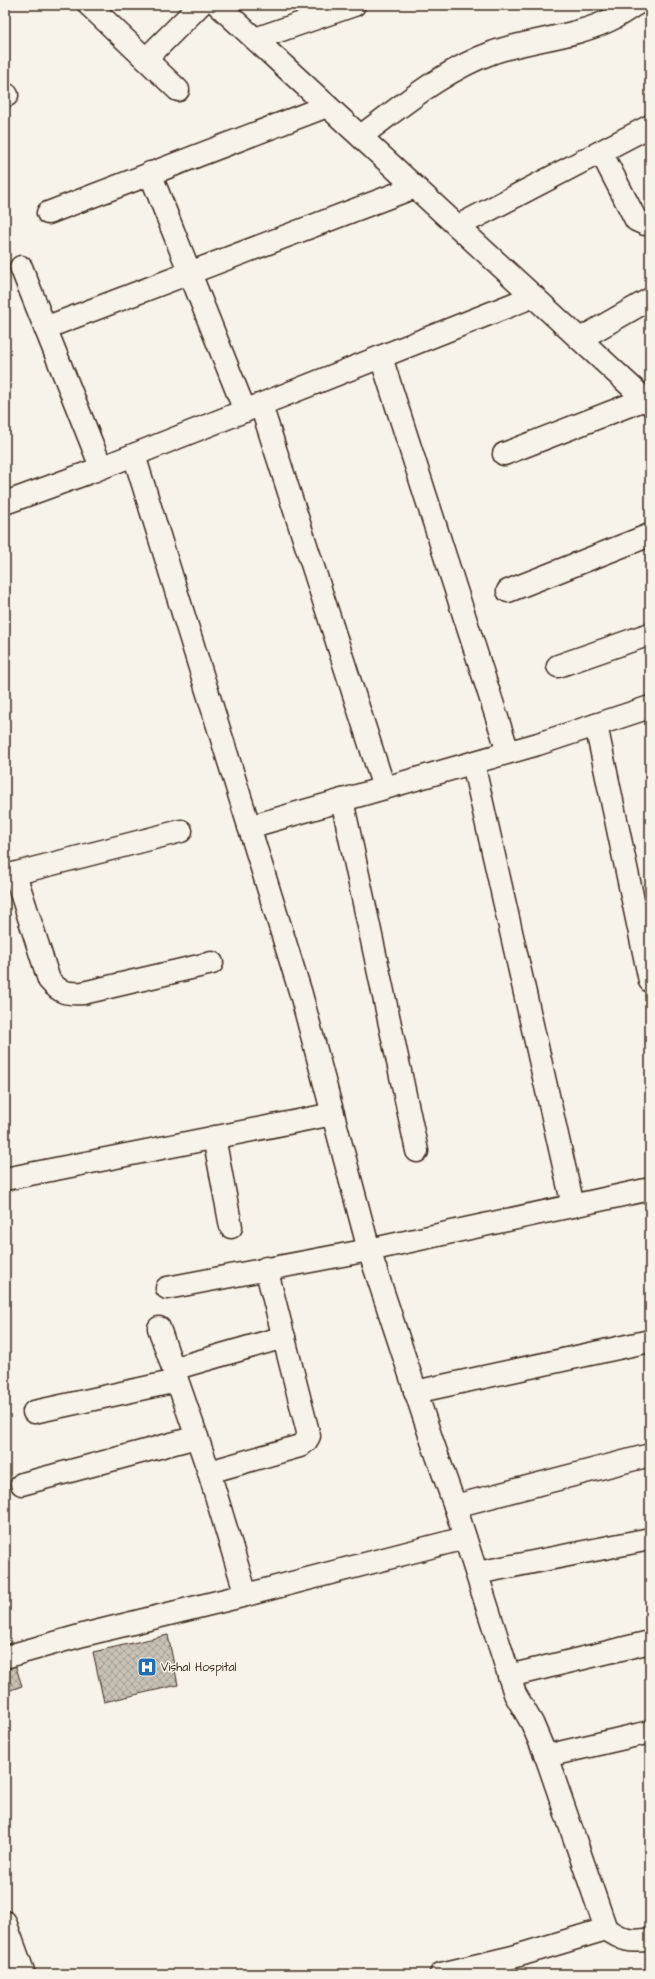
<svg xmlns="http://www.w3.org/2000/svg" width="655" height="1979" font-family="'Architects Daughter',sans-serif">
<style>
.building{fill:url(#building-cross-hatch);stroke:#3b2a1e}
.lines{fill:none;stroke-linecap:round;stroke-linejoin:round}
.minor-casing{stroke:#3b2a1e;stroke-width:25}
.major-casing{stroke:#3b2a1e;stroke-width:25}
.minor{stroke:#f7f3e8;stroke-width:22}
.major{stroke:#f7f3e8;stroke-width:22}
.labels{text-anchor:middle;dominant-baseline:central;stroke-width:3;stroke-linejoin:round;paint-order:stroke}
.poi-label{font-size:12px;fill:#3b2a1e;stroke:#f7f3e8;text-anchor:start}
</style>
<defs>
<pattern id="building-cross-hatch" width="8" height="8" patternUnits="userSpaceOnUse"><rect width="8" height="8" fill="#c8c1b6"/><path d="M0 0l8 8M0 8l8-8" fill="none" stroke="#a49d93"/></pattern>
</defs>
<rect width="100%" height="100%" fill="#f7f3e8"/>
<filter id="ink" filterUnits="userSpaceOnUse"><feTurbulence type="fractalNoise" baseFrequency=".025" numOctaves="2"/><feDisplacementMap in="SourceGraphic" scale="8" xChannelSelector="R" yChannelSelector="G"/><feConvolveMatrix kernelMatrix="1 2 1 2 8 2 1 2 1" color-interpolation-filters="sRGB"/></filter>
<g filter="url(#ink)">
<g class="building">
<polygon points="168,1635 178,1685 104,1702 93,1652"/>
<polygon points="13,1658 22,1686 5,1692 5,1660"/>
</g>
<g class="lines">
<defs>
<g id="minor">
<polyline points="89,5 178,90"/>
<polyline points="218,5 650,404"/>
<polyline points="255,39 354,5"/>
<polyline points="146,59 200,5"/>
<polyline points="5,96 7,95"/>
<path d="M361 136C403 105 444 70 494 52 533 39 577 37 614 18 621 14 628 9 635 5"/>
<polyline points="601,152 636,220 645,224 650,222"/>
<polyline points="150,173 245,411"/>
<polyline points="48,213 327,106"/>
<polyline points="458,226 650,126"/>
<polyline points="21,267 101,467"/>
<polyline points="45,328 415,187"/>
<polyline points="580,339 650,299"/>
<polyline points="381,357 508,752"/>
<polyline points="261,405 384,788"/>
<polyline points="504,454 645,399"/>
<polyline points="134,455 301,994 369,1250 433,1444 455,1506 515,1694 532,1723 546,1756 606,1929"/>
<polyline points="5,503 93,471 534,296"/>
<polyline points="508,591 650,535"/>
<polyline points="558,666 650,634"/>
<polyline points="596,725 650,981"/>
<polyline points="473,763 573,1206"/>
<polyline points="342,800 417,1151"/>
<polyline points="249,827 538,744 650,707"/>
<path d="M15 874 49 980C60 993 66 994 83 993L212 963"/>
<polyline points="5,876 181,831"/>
<polyline points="214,1137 231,1227"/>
<polyline points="5,1179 333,1114"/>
<polyline points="167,1288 369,1250 650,1189"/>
<polyline points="173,1369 284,1337"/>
<polyline points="415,1392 650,1341"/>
<polyline points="34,1412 177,1381"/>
<polyline points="209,1472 300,1446 306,1441 309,1436 266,1268"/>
<polyline points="22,1484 197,1437"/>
<polyline points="455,1506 650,1455"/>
<polyline points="477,1573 650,1539"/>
<polyline points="246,1595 465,1538"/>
<polyline points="5,1657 83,1635 246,1595 209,1472 159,1328"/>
<polyline points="509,1676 650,1642"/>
<polyline points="546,1756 650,1732"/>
<path d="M441 1974 513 1957 606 1929C622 1940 631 1943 650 1939"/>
</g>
<polyline id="major" points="5,1922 24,1974"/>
</defs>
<use href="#minor" class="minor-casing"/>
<use href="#major" class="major-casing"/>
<use href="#minor" class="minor"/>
<use href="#major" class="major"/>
</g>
</g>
<defs>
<symbol id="hospital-square" viewBox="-11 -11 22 22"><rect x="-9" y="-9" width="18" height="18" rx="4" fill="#1f6fb2" stroke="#f7f3e8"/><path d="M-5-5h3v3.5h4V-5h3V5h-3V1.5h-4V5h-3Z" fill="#fff"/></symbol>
</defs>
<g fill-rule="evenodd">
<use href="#hospital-square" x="136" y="1656" width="22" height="22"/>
</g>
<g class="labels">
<g class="poi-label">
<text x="161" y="1667">Vishal Hospital</text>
</g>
</g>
<rect width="655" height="1979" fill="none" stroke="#f7f3e8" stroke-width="20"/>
<rect x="10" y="10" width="635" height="1959" fill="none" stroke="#3b2a1e" stroke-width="1.5" filter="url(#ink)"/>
</svg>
